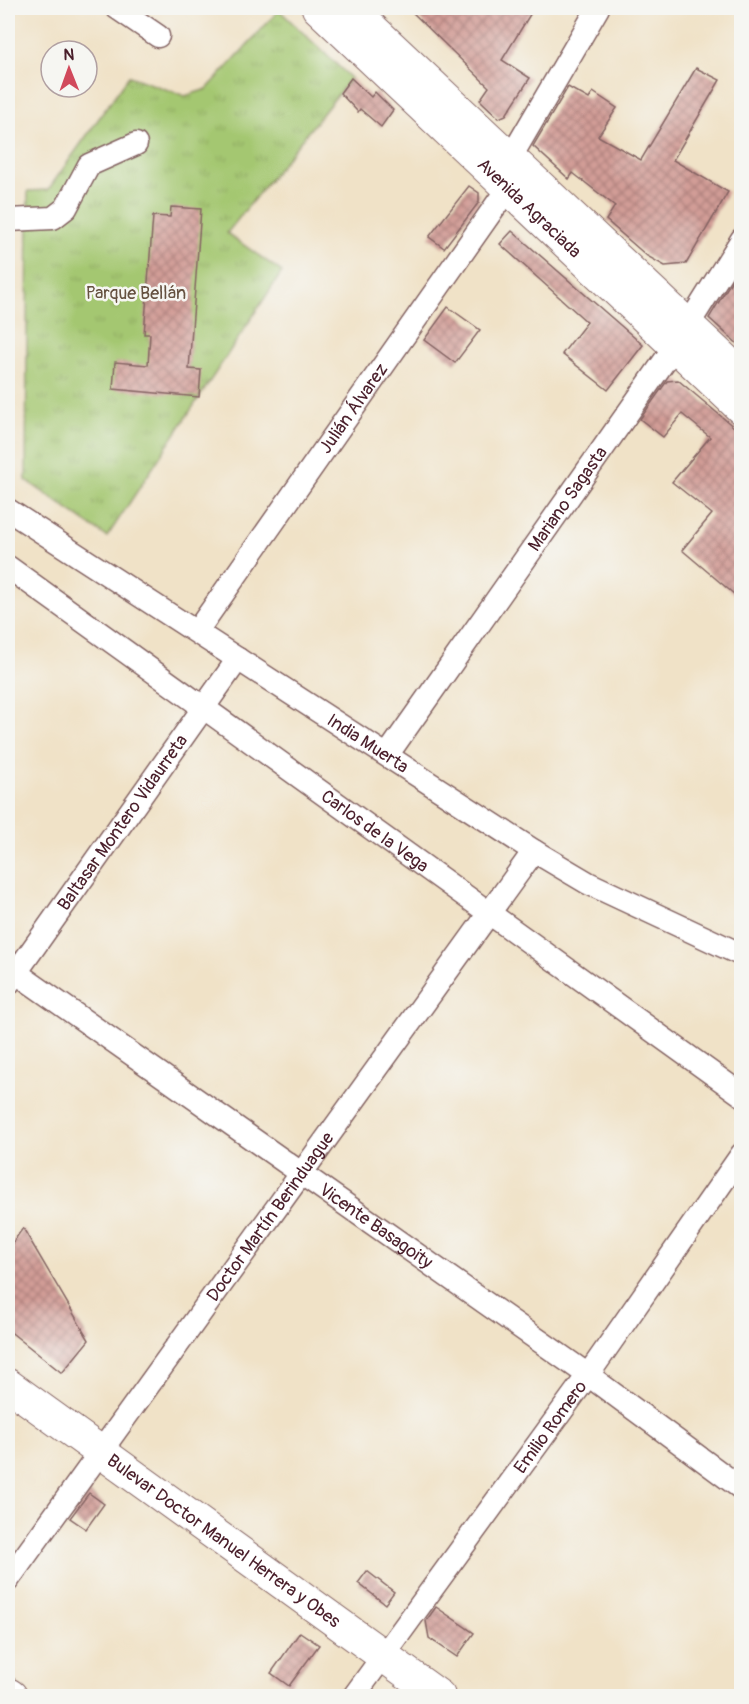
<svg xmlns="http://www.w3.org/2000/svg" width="749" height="1704" font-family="Pangolin,sans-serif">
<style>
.grass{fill:url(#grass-tufts);stroke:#77734e;stroke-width:1.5}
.building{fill:url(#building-cross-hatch)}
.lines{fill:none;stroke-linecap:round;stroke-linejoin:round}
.street-casing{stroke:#846362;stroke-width:25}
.secondary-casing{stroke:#846362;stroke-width:34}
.street{stroke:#fff;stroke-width:22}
.secondary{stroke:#fff;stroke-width:32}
.labels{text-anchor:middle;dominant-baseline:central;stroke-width:5;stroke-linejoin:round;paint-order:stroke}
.street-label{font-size:18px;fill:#4a1f2b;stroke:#f6f6f2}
.park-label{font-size:18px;fill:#655140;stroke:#f6f6f2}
</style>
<defs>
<pattern id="grass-tufts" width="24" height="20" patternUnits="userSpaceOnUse" patternTransform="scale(1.5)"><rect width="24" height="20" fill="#a4c771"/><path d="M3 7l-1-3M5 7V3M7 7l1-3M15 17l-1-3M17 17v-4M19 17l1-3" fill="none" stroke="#8faa62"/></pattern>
<pattern id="building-cross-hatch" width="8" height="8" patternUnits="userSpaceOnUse" patternTransform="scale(1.5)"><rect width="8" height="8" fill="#d29d97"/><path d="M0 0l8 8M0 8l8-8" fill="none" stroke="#ac7f7b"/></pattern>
</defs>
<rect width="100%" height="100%" fill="#f6f6f2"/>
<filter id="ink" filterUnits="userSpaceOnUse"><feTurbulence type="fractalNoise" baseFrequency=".0167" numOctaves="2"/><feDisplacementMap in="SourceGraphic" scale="12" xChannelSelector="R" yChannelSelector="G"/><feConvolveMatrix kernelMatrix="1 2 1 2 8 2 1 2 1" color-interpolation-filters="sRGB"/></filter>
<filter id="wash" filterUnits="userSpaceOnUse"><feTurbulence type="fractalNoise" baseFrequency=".008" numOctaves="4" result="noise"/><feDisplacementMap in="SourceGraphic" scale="24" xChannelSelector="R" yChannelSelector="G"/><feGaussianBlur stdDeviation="1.35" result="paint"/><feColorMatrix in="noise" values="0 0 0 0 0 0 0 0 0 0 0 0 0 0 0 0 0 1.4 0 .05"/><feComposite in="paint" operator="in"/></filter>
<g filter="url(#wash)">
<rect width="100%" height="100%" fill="#f0e2c7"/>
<polygon class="grass" points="279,10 351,78 227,233 282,272 107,537 26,480 28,191 48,190 129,76 185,96 207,89"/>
<g id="blocks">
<g class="building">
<polygon points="408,8 534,8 502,60 530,78 506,115 499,118 480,100 489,87"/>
<polygon points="696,68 720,80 673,160 728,192 686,264 665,266 647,256 606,220 615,206 573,173 569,179 533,146 568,87 589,99 593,92 617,108 598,136 641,160"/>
<polygon points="351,78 371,97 375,92 393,110 381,127 360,109 358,112 340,93"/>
<polygon points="469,186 479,193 479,202 444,248 429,237"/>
<polygon points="171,207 201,209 189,369 201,370 199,397 113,389 115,362 148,365 150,334 144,334 153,216 170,217"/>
<polygon points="512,231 643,345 608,390 562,354 587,322 500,244"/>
<polygon points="732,280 741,286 741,347 709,318"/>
<polygon points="448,307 480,330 455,363 424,340"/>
<polygon points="678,380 741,433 741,600 682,550 712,514 672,482 710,437 682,414 663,437 640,419 667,381"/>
<polygon points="23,1228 89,1340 62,1373 8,1330 8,1249"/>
<polygon points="89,1493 104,1504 86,1529 70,1518"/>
<polygon points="367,1571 394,1592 385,1604 358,1583"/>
<polygon points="436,1607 474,1633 457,1657 429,1638 426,1621"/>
<polygon points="300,1632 319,1645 289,1686 271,1673"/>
</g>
</g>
</g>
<g filter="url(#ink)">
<use href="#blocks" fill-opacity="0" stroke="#846362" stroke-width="1.5"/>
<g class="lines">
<defs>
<g id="street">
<polyline points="117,8 158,36"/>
<polyline points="511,157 598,8"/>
<polyline points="8,220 53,218 66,208 89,165 136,144"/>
<path id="s1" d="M8 510 534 851 588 883 742 955"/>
<path id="s2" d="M8 567 742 1095"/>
<path id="s3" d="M197 631 508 188"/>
<path id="s4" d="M388 754 675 346 742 239"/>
<path id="s5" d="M8 967 588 1375 742 1489"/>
<path id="s6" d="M8 984 238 659"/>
<path id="s7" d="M8 1580 534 851"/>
<path id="s8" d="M354 1696 588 1375 742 1154"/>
</g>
<g id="secondary">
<path id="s9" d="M318 8 742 409"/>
<polyline points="350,8 742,376"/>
<path id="s10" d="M8 1385 439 1696"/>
<polyline points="8,1694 11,1696"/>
</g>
</defs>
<use href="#street" class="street-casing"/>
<use href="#secondary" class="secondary-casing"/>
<use href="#street" class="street"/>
<use href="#secondary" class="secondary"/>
</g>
</g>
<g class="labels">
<g class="street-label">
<text stroke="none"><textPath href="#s9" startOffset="291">Avenida Agraciada</textPath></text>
<text stroke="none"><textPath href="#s3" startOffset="272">Julián Álvarez</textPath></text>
<text stroke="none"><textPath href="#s4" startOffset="312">Mariano Sagasta</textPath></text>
<text stroke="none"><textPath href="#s1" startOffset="429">India Muerta</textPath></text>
<text stroke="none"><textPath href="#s6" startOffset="198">Baltasar Montero Vidaurreta</textPath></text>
<text stroke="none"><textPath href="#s2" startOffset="452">Carlos de la Vega</textPath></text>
<text stroke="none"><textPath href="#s7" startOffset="448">Doctor Martín Berinduague</textPath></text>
<text stroke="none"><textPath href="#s5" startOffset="450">Vicente Basagoity</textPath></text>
<text stroke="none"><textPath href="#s8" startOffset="333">Emilio Romero</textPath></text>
<text stroke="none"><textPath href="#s10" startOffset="266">Bulevar Doctor Manuel Herrera y Obes</textPath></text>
</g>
<g class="park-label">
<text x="136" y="293">Parque Bellán</text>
</g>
</g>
<rect width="749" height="1704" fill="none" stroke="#f6f6f2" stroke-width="30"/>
<g transform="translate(69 69) rotate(359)"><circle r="28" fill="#f6f6f2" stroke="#b1a0a2" stroke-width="1.5"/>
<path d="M0-4.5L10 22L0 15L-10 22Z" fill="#d1495b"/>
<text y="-9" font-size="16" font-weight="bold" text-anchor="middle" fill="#4a1f2b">N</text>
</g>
</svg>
